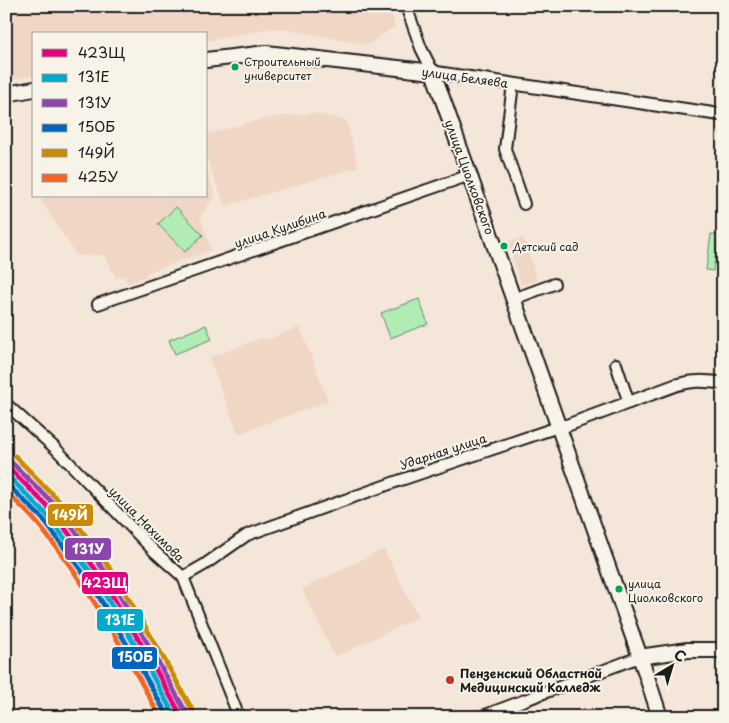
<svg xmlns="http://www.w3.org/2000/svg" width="729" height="723" font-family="'Playpen Sans',sans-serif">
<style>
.built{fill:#f0d6c5}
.green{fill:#afedb4;stroke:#668468}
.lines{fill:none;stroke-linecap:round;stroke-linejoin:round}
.minor-casing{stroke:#1c1c1c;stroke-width:14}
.tertiary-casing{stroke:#1c1c1c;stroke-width:15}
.secondary-casing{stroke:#1c1c1c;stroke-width:18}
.minor{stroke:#f7f3e8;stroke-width:10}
.tertiary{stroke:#f7f3e8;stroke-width:11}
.secondary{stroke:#f7f3e8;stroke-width:14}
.rail-1-casing{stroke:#f7f3e8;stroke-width:9}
.rail-2-casing{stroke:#f7f3e8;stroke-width:9}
.rail-3-casing{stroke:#f7f3e8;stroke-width:9}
.rail-4-casing{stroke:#f7f3e8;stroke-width:9}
.rail-5-casing{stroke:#f7f3e8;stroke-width:9}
.rail-6-casing{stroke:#f7f3e8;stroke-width:9}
.rail-1{stroke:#e5007d;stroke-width:5}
.rail-2{stroke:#00a9ce;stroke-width:5}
.rail-3{stroke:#8e44ad;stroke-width:5}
.rail-4{stroke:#0065bd;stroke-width:5}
.rail-5{stroke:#cb8a06;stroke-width:5}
.rail-6{stroke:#f26522;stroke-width:5}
.bus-dot{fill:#00a651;stroke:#f7f3e8;stroke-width:2}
.poi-dot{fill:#c8321e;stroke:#f7f3e8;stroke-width:2}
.labels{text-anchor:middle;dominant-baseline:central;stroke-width:4;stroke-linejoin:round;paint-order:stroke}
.bus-label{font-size:11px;fill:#1c1c1c;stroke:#f7f3e8;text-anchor:start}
.street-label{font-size:12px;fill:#1c1c1c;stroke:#f7f3e8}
.poi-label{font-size:12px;font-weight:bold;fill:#1c1c1c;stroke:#f7f3e8;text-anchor:start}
.line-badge{stroke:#f7f3e8;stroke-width:2}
.badge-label{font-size:14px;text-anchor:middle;font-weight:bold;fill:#fff}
</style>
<rect width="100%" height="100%" fill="#f4e6d8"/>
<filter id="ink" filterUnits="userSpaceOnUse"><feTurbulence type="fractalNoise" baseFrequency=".02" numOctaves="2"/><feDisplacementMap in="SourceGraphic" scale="10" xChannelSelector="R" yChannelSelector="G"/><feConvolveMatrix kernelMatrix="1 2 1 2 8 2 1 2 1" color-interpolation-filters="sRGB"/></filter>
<g filter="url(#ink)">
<g class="built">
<polygon points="6,6 389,6 395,26 368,45 301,32 271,28 206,41 206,34 34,34 34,75 9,80 6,68"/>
<polygon points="314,113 347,121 358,167 225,206 206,156 206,134 268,118"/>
<polygon points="206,169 215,196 200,216 211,250 146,273 147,276 128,284 124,276 116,278 104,255 77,256 41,201 43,196 206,196"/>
<polygon points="524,238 537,281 521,285 508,242"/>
<polygon points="300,327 328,401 238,434 209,358 261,338 266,340"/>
<polygon points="384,549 418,617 335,657 302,589"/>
</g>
<g class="green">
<polygon points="176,207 203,235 185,252 158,224"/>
<polygon points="711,234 719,235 713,271 706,270"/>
<polygon points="419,299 428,324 390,338 381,313"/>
<polygon points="206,325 212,339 175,354 169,340"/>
</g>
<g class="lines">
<defs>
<g id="minor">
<polyline points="406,6 421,48 433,72"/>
<polyline points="513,84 505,149 524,204"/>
<polyline points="513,299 554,284"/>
<polyline points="98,304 470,175"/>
<polyline points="616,364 629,403"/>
<polyline points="6,404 55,448 155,552 183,577 239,717"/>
<polyline points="183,577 204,565 247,535 398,481 558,427"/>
<polyline points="480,717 639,657"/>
</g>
<g id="tertiary">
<polyline points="433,72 723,115"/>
<path d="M558 427 568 425 676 385C694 380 704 381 723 383"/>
</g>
<g id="secondary">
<polyline points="206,60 266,53 433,72 645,671 660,717"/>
<polyline points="6,94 34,89"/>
<polyline points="639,657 688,650 723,650"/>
</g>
</defs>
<use href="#minor" class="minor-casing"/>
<use href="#tertiary" class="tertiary-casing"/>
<use href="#secondary" class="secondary-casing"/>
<use href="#minor" class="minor"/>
<use href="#tertiary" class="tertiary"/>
<use href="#secondary" class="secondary"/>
<defs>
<polyline id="rail-1" points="6,465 52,511 102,578 147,654 182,717"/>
<polyline id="rail-2" points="6,474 47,515 97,581 142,657 175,717"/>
<polyline id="rail-3" points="10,461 57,507 107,574 152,651 187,714"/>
<polyline id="rail-4" points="6,483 43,519 92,585 136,660 168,717"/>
<polyline id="rail-5" points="15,456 62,504 112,571 158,648 193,711"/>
<path id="rail-6" d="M6 492C17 502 29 513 38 524 87 583 124 650 160 717"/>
</defs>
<use href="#rail-1" class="rail-1-casing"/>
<use href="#rail-2" class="rail-2-casing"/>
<use href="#rail-3" class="rail-3-casing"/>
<use href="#rail-4" class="rail-4-casing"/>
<use href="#rail-5" class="rail-5-casing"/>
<use href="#rail-6" class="rail-6-casing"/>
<use href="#rail-1" class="rail-1"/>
<use href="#rail-2" class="rail-2"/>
<use href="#rail-3" class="rail-3"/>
<use href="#rail-4" class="rail-4"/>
<use href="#rail-5" class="rail-5"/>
<use href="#rail-6" class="rail-6"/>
</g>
</g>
<g class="bus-dot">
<circle cx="235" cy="67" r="4.5"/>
<circle cx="504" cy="246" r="4.5"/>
<circle cx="619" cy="589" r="4.5"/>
</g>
<circle class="poi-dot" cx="450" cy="680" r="5"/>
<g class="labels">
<g class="bus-label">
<text x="244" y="61">Строительный<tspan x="244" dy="14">университет</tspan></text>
<text x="513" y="246">Детский сад</text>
<text x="628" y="583">улица<tspan x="628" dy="14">Циолковского</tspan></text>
</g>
<g class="street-label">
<text transform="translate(465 77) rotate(8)">улица Беляева</text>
<text transform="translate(470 177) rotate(70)">улица Циолковского</text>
<text transform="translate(280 228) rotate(-19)">улица Кулибина</text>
<text transform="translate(443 451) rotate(-18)">Ударная улица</text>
<text transform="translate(147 524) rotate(45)">улица Нахимова</text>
</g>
<g class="poi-label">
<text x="460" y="673">Пензенский Областной<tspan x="460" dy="14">Медицинский Колледж</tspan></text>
</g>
</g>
<g class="line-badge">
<rect x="47" y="503" width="47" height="24" rx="5" fill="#cb8a06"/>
<rect x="64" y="537" width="48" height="24" rx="5" fill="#8e44ad"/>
<rect x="81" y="571" width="48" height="24" rx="5" fill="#e5007d"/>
<rect x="96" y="608" width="48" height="24" rx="5" fill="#00a9ce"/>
<rect x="111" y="646" width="47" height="24" rx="5" fill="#0065bd"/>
</g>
<g class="badge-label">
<text x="70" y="520">149Й</text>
<text x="88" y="554">131У</text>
<text x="105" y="588">423Щ</text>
<text x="120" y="625">131Е</text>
<text x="135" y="662">150Б</text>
</g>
<rect width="729" height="723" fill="none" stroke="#f7f3e8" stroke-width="25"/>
<rect x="12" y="12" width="704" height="698" fill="none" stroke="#1c1c1c" stroke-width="2" filter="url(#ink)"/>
<rect x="32" y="32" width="175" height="165" fill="#f7f3e8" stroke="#9f9d96"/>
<rect x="42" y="49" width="25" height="8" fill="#e5007d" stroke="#9f9d96"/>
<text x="78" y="58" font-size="15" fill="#1c1c1c">423Щ</text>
<rect x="42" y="74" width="25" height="8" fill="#00a9ce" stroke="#9f9d96"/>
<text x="78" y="82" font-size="15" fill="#1c1c1c">131Е</text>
<rect x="42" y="99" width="25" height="8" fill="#8e44ad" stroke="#9f9d96"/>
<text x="78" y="108" font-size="15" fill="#1c1c1c">131У</text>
<rect x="42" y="124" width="25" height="8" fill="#0065bd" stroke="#9f9d96"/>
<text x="78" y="132" font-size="15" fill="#1c1c1c">150Б</text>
<rect x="42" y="149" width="25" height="8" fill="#cb8a06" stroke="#9f9d96"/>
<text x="78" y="158" font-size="15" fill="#1c1c1c">149Й</text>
<rect x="42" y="174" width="25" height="8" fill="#f26522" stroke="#9f9d96"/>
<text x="78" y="182" font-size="15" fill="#1c1c1c">425У</text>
<g transform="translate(672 666) rotate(38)" stroke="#f7f3e8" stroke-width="4" paint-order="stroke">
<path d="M0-4L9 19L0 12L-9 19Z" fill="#1c1c1c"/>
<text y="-8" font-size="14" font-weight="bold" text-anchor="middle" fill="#1c1c1c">С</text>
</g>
</svg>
